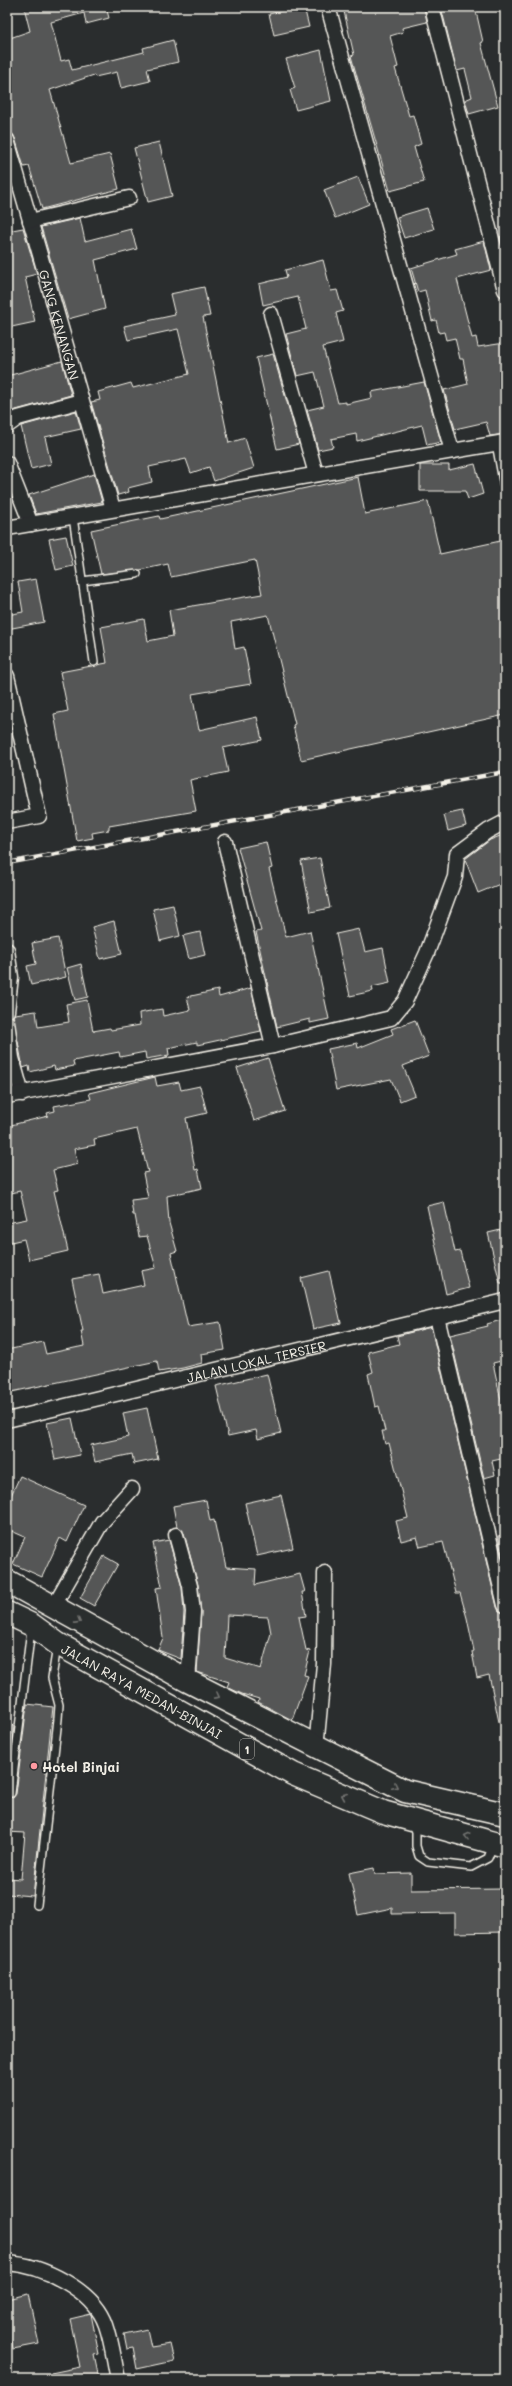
<svg xmlns="http://www.w3.org/2000/svg" width="512" height="2386" font-family="Mali,sans-serif">
<style>
.building{fill:#555756;stroke:#f4f1e8;fill-rule:evenodd}
.lines{fill:none;stroke-linecap:round;stroke-linejoin:round}
.service-casing{stroke:#f4f1e8;stroke-width:10}
.minor-casing{stroke:#f4f1e8;stroke-width:17}
.primary-casing{stroke:#f4f1e8;stroke-width:25}
.service{stroke:#2a2d2e;stroke-width:7}
.minor{stroke:#2a2d2e;stroke-width:14}
.primary{stroke:#2a2d2e;stroke-width:22}
.rail-casing{stroke:#f4f1e8;stroke-width:4.5}
.rail{stroke:#2a2d2e;stroke-width:3;stroke-dasharray:9;stroke-linecap:butt}
.oneway{stroke:#71726f}
.poi-dot{fill:#ff9aa2;stroke:#2a2d2e;stroke-width:1.5}
.labels{text-anchor:middle;dominant-baseline:central;stroke-width:3.5;stroke-linejoin:round;paint-order:stroke}
.shield{fill:#2a2d2e;stroke:#b7b6b0;stroke-width:1}
.shield-label{font-size:12px;font-weight:bold;fill:#f4f1e8}
.street-label{font-size:13px;fill:#f4f1e8;stroke:#2a2d2e}
.poi-label{font-size:13px;font-weight:bold;fill:#f4f1e8;stroke:#2a2d2e;text-anchor:start}
</style>
<rect width="100%" height="100%" fill="#2a2d2e"/>
<filter id="ink" filterUnits="userSpaceOnUse"><feTurbulence type="fractalNoise" baseFrequency=".025" numOctaves="2"/><feDisplacementMap in="SourceGraphic" scale="8" xChannelSelector="R" yChannelSelector="G"/><feConvolveMatrix kernelMatrix="1 2 1 2 8 2 1 2 1" color-interpolation-filters="sRGB"/></filter>
<g filter="url(#ink)">
<g class="building">
<polygon points="24,7 106,7 109,18 86,24 84,13 51,22 61,61 69,59 72,70 144,52 143,48 173,40 178,62 147,69 150,81 121,88 117,72 95,77 94,75 50,90 71,163 110,154 119,189 42,209 29,166 24,167 15,138 11,133 7,109 7,39 30,31"/>
<polygon points="298,7 304,7 309,27 274,35 269,14"/>
<polygon points="343,7 424,7 427,22 402,28 403,32 390,36 398,67 395,68 409,116 413,115 421,144 414,147 424,182 390,191 351,56 354,55"/>
<polygon points="441,7 475,7 483,42 481,43 498,106 469,114 465,100 472,97 465,69 457,71"/>
<polygon points="321,50 331,101 296,110 290,90 295,88 286,59"/>
<polygon points="159,142 172,196 148,202 134,148"/>
<polygon points="358,177 369,204 335,218 324,190"/>
<polygon points="427,208 434,229 404,238 397,217"/>
<polygon points="80,218 85,241 131,229 137,249 95,260 105,309 68,319 41,227"/>
<polygon points="23,228 37,274 25,277 35,322 7,328 7,231"/>
<polygon points="505,235 505,256 500,237"/>
<polygon points="484,241 491,270 457,279 472,338 476,337 478,347 505,343 505,434 490,436 486,422 455,429 444,390 468,384 463,359 460,359 455,338 446,340 444,332 439,333 436,320 432,321 425,290 418,292 411,268 457,254 455,249"/>
<polygon points="323,260 331,291 337,290 343,311 336,313 343,342 323,347 338,403 346,402 346,404 372,398 371,392 424,382 441,442 427,445 422,425 357,441 356,434 331,439 333,447 318,450 307,410 324,406 315,372 297,376 286,334 306,329 298,297 263,305 259,284 287,277 285,270"/>
<polygon points="204,287 210,316 203,317 229,443 245,438 254,468 214,481 209,467 191,473 186,459 149,467 152,482 128,488 129,492 118,495 91,402 100,400 98,392 131,383 133,388 189,374 178,329 128,340 124,326 175,315 170,294"/>
<polygon points="273,354 299,444 277,449 256,358"/>
<polygon points="62,361 71,395 16,410 7,415 7,376"/>
<polygon points="76,411 81,429 45,437 51,464 31,469 21,426"/>
<polygon points="475,464 483,494 468,499 465,491 420,491 420,465 449,465 449,470"/>
<polygon points="94,474 102,502 36,514 29,495"/>
<polygon points="358,477 365,514 428,501 440,554 505,540 505,715 301,760 293,725 295,724 268,615 231,622 235,649 244,647 251,684 192,694 199,730 257,717 262,740 223,748 228,772 190,780 196,811 109,826 109,830 92,833 93,838 77,841 54,714 68,711 60,672 107,663 101,627 144,619 148,641 173,636 169,610 262,594 255,560 171,577 168,564 140,570 101,574 91,530 159,516 160,519"/>
<polygon points="66,536 73,566 56,570 49,539"/>
<polygon points="36,579 44,622 7,629 7,615 23,612 18,582"/>
<polygon points="462,811 466,826 448,831 444,815"/>
<polygon points="505,834 505,882 478,893 465,859 490,840"/>
<polygon points="266,842 272,868 269,869 286,937 310,931 329,1019 310,1023 310,1019 277,1027 256,932 261,931 238,848"/>
<polygon points="320,858 330,908 311,912 301,861"/>
<polygon points="173,905 180,936 160,941 153,909"/>
<polygon points="114,921 122,954 100,959 92,927"/>
<polygon points="359,929 365,952 383,948 390,983 372,987 373,991 350,996 336,934"/>
<polygon points="200,932 205,955 189,959 183,936"/>
<polygon points="58,938 66,977 31,985 27,966 36,964 32,943"/>
<polygon points="81,964 88,997 75,1000 67,968"/>
<polygon points="251,988 261,1031 197,1045 197,1042 168,1048 169,1055 146,1059 145,1052 120,1057 119,1052 73,1061 74,1066 55,1070 54,1066 30,1072 29,1066 23,1068 13,1016 15,1014 36,1011 38,1027 69,1022 66,1004 87,1000 93,1031 110,1028 111,1030 140,1025 139,1013 162,1009 163,1016 190,1010 187,997 218,990 219,997"/>
<polygon points="415,1020 429,1056 403,1066 415,1095 400,1101 391,1079 336,1090 328,1049 357,1043 358,1048 393,1034 391,1029"/>
<polygon points="268,1058 285,1111 254,1121 237,1068"/>
<polygon points="155,1077 157,1086 179,1082 181,1090 200,1086 207,1113 186,1118 195,1170 198,1169 202,1188 167,1196 169,1223 177,1251 171,1253 188,1327 220,1322 225,1350 201,1354 202,1363 183,1368 159,1372 157,1361 7,1393 7,1350 43,1342 46,1354 84,1346 81,1331 83,1331 72,1279 99,1274 103,1294 144,1285 141,1271 156,1268 147,1236 139,1237 135,1215 133,1215 131,1200 148,1198 143,1173 148,1172 137,1129 94,1139 95,1145 74,1149 78,1164 53,1170 58,1190 54,1191 68,1251 29,1260 24,1239 7,1243 7,1223 27,1219 20,1191 7,1194 7,1126 48,1116 47,1113 55,1111 54,1106 91,1099 89,1093"/>
<polygon points="444,1202 455,1252 460,1251 469,1288 446,1294 427,1206"/>
<polygon points="505,1229 505,1283 500,1283 488,1233"/>
<polygon points="329,1271 341,1323 313,1329 301,1278"/>
<polygon points="505,1319 505,1360 493,1363 505,1419 505,1458 492,1461 495,1475 484,1478 450,1335 488,1326 487,1324"/>
<polygon points="431,1327 497,1607 499,1611 505,1613 505,1721 499,1722 489,1675 477,1678 472,1652 474,1651 467,1618 460,1593 456,1593 443,1542 420,1547 417,1537 401,1541 396,1521 408,1518 389,1443 385,1444 382,1431 385,1431 379,1406 375,1407 368,1374 373,1372 368,1352 399,1344 397,1336"/>
<polygon points="267,1374 281,1433 258,1439 256,1430 228,1436 216,1386"/>
<polygon points="147,1408 158,1459 134,1464 132,1454 95,1462 91,1445 128,1437 123,1413"/>
<polygon points="72,1418 80,1455 55,1460 47,1423"/>
<polygon points="20,1476 84,1505 67,1542 60,1538 42,1577 13,1564 25,1537 7,1529 7,1504"/>
<polygon points="281,1495 293,1548 257,1556 245,1503"/>
<path d="M206 1500 210 1521 214 1520 219 1544H221L226 1567 256 1569 255 1585 300 1574 305 1592H302L306 1616 299 1617 306 1650 310 1651 304 1675 308 1676 292 1720 258 1702 259 1699 242 1694 227 1687 229 1682 197 1672 201 1613 198 1585 184 1533 177 1527 173 1506ZM227 1615 268 1617 271 1633 261 1669 225 1658Z"/>
<polygon points="505,1535 505,1568 498,1536"/>
<polygon points="169,1540 182,1588 184,1612 181,1659 158,1650 163,1638 156,1588 162,1587 153,1543"/>
<polygon points="104,1556 118,1564 94,1606 80,1598"/>
<polygon points="27,1704 53,1707 33,1896 7,1894 7,1878 21,1879 25,1833 7,1832 7,1796 13,1798 16,1794"/>
<polygon points="7,1725 14,1726 7,1784"/>
<polygon points="374,1868 375,1874 411,1873 411,1890 505,1889 505,1932 455,1933 455,1913 392,1914 392,1908 358,1915 349,1873"/>
<polygon points="28,2294 39,2344 13,2349 12,2342 7,2343 7,2299"/>
<polygon points="91,2314 99,2354 94,2355 99,2379 52,2379 51,2373 80,2367 70,2319"/>
<polygon points="147,2329 151,2347 170,2344 174,2361 137,2369 133,2348 127,2349 124,2334"/>
</g>
<g class="lines">
<defs>
<g id="service">
<polyline points="496,443 505,492"/>
<polyline points="73,517 94,662"/>
<polyline points="82,581 137,574"/>
<polyline points="11,1793 31,1629"/>
<polyline points="416,1824 416,1846 419,1856 428,1862 471,1867 488,1858 493,1845"/>
<polyline points="37,1905 58,1719 59,1705 52,1678 57,1646"/>
</g>
<g id="minor">
<polyline points="328,7 452,451"/>
<polyline points="432,7 505,290"/>
<path id="s1" d="M7 140 113 509"/>
<polyline points="30,221 129,198"/>
<polyline points="271,314 316,474"/>
<polyline points="7,426 18,418 81,401"/>
<polyline points="7,463 31,524"/>
<polyline points="7,528 505,442"/>
<polyline points="7,676 39,816 7,822"/>
<polyline points="225,842 273,1046"/>
<polyline points="7,950 11,977 7,1011"/>
<polyline points="7,1022 12,1058 22,1094"/>
<polyline points="7,1096 273,1046 391,1018 405,1001 427,953 455,877 457,854 488,831 505,822"/>
<polyline points="437,1317 505,1605"/>
<path id="s2" d="M7 1420 505 1301"/>
<polyline points="176,1535 190,1586 193,1612 188,1681"/>
<polyline points="53,1607 102,1522 132,1489"/>
<polyline points="316,1748 324,1664 325,1573"/>
<path d="M7 2263C42 2265 94 2290 106 2325 112 2342 114 2361 118 2379"/>
</g>
<g id="primary">
<polyline points="7,1581 188,1681 405,1791 505,1814"/>
<path id="s3" d="M7 1613 32 1625 58 1644 293 1774 383 1812 505 1846"/>
</g>
</defs>
<use href="#service" class="service-casing"/>
<use href="#minor" class="minor-casing"/>
<use href="#primary" class="primary-casing"/>
<use href="#service" class="service"/>
<use href="#minor" class="minor"/>
<use href="#primary" class="primary"/>
<defs>
<polyline id="rail" points="7,863 505,772"/>
</defs>
<use href="#rail" class="rail-casing"/>
<use href="#rail" class="rail"/>
</g>
<defs><path id="oneway-chevron" d="M-2-3.5L2.5 0L-2 3.5" fill="none" stroke-width="1.6" stroke-linecap="round" stroke-linejoin="round"/></defs>
<g class="oneway">
<use href="#oneway-chevron" transform="translate(78 1621) rotate(29)"/>
<use href="#oneway-chevron" transform="translate(217 1696) rotate(28)"/>
<use href="#oneway-chevron" transform="translate(395 1786) rotate(26)"/>
<use href="#oneway-chevron" transform="translate(344 1796) rotate(-157)"/>
<use href="#oneway-chevron" transform="translate(467 1836) rotate(-166)"/>
</g>
</g>
<circle class="poi-dot" cx="34" cy="1766" r="4"/>
<g class="labels">
<rect class="shield" x="240" y="1739" width="14" height="20" rx="3"/>
<g class="shield-label">
<text x="247" y="1749">1</text>
</g>
<g class="street-label">
<text stroke="none"><textPath href="#s1" startOffset="192">GANG KENANGAN</textPath></text>
<text stroke="none"><textPath href="#s2" startOffset="256">JALAN LOKAL TERSIER</textPath></text>
<text stroke="none"><textPath href="#s3" startOffset="156">JALAN RAYA MEDAN-BINJAI</textPath></text>
</g>
<g class="poi-label">
<text x="42" y="1766">Hotel Binjai</text>
</g>
</g>
<rect width="512" height="2386" fill="none" stroke="#2a2d2e" stroke-width="24"/>
<rect x="12" y="12" width="488" height="2362" fill="none" stroke="#f4f1e8" stroke-width="1.5" filter="url(#ink)"/>
</svg>
